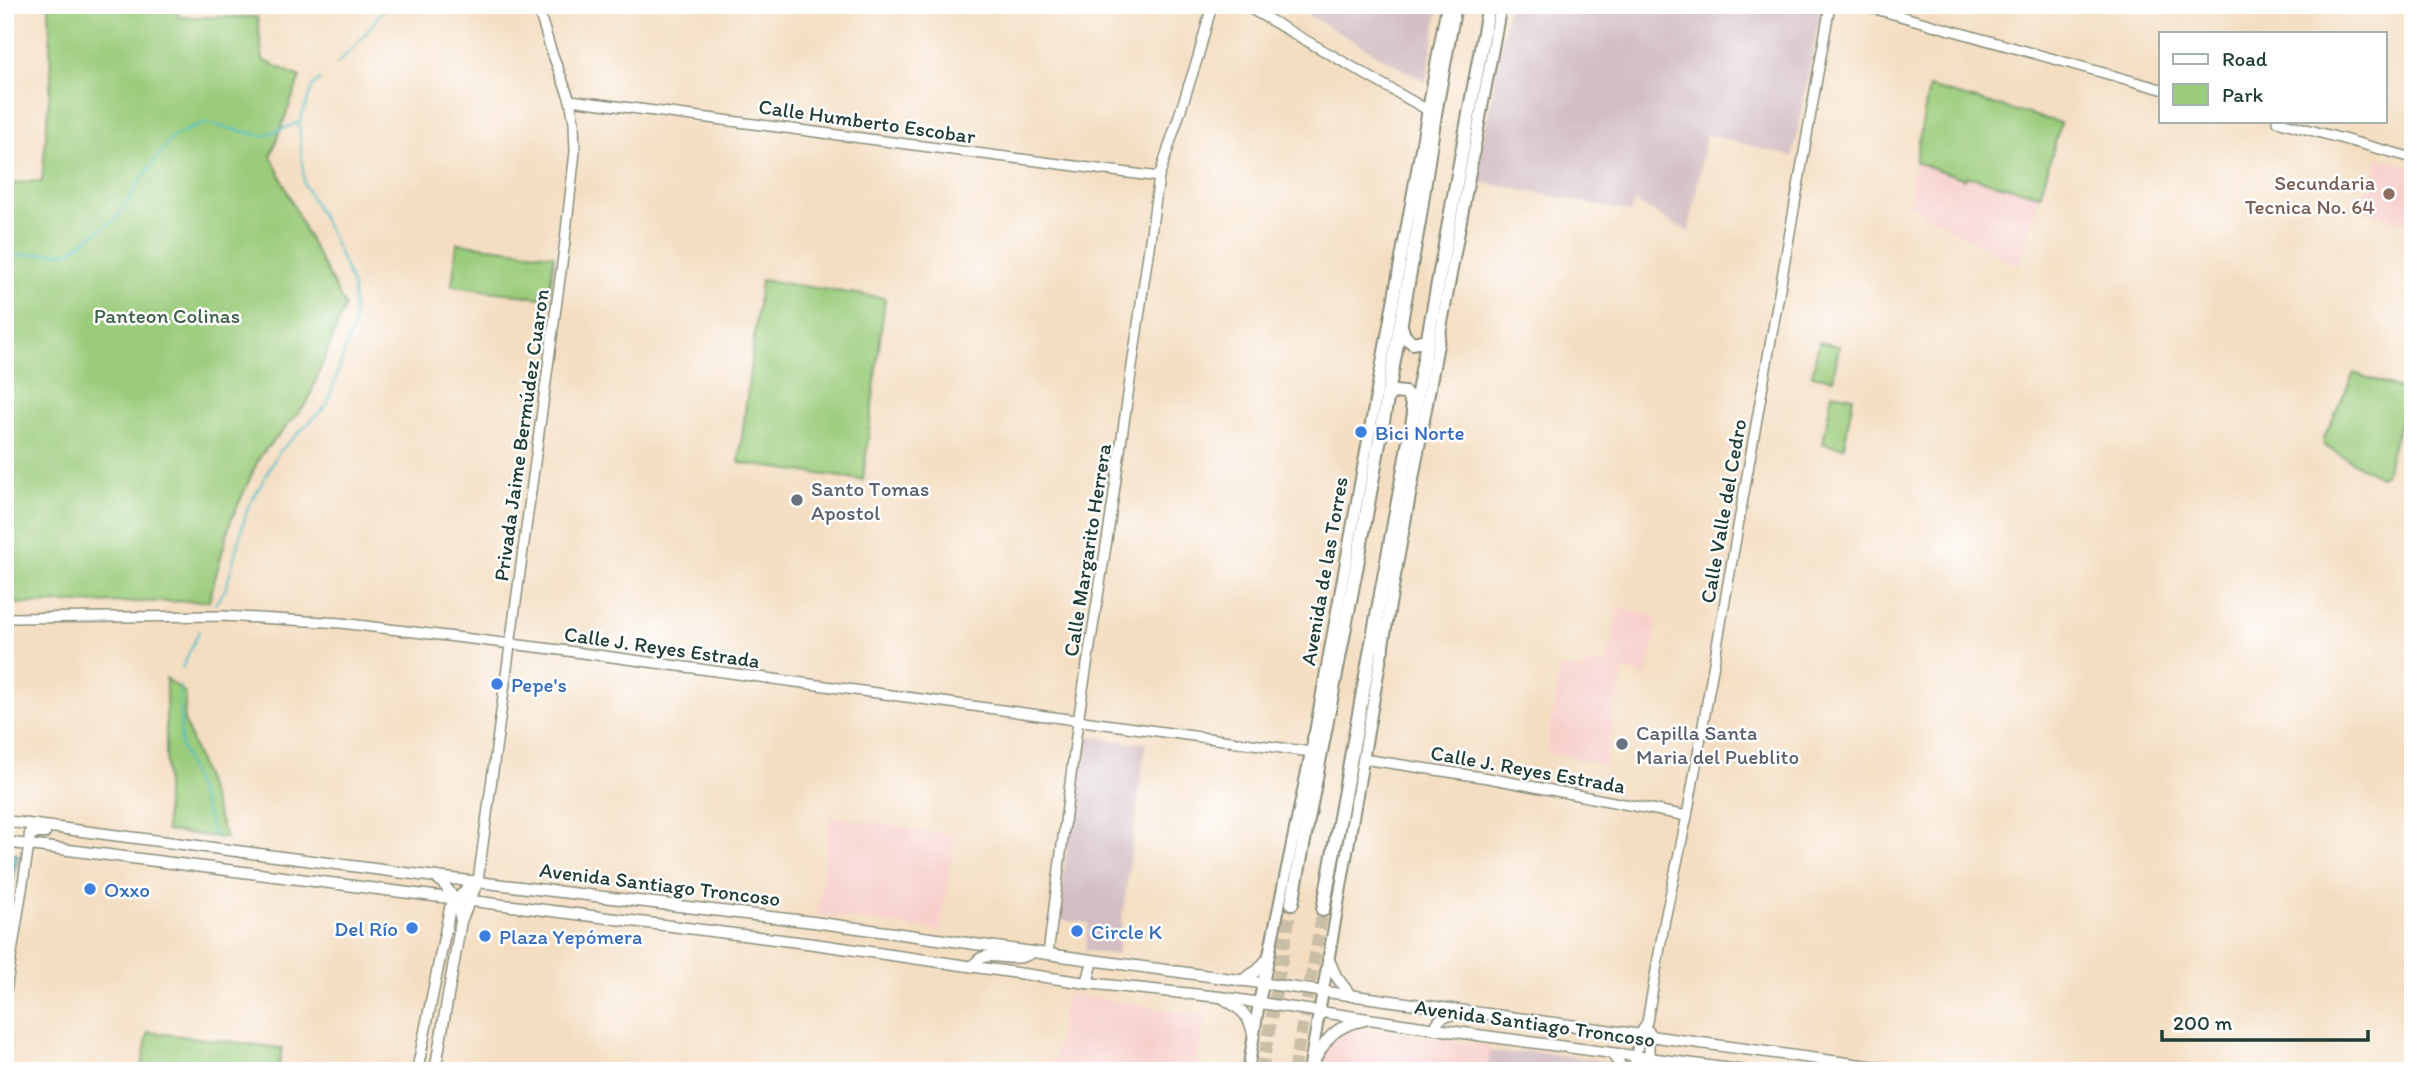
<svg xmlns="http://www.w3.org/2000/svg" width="2418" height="1076" font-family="Itim,sans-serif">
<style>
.built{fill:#f7d0cc}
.industrial{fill:#d2bec3}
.green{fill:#9bcc7b;stroke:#5d8458;stroke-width:2}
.water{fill:#51bfc6;stroke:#387e7d;stroke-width:2}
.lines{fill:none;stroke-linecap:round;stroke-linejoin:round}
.stream{stroke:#51bfc6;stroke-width:2}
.trunk-tunnel{stroke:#c9bea6;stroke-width:12;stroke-dasharray:12 6;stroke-linecap:butt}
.tertiary-casing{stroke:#8a8e7b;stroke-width:12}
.secondary-casing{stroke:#8a8e7b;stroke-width:13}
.primary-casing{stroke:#8a8e7b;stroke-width:14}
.trunk-casing{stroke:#8a8e7b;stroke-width:16}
.tertiary{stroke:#fff;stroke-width:9}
.secondary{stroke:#fff;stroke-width:10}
.primary{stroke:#fff;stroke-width:10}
.trunk{stroke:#fff;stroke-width:12}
.education-dot{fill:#8d6e63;stroke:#fff;stroke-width:2.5}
.shop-dot{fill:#3f7fe0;stroke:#fff;stroke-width:2.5}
.worship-dot{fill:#6b7280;stroke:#fff;stroke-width:2.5}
.labels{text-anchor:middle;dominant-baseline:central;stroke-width:5;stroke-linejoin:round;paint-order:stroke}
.street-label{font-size:21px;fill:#1f3d34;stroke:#fff}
.education-label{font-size:21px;fill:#785e54;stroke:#fff;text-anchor:end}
.park-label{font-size:21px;fill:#3e6146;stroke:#fff}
.shop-label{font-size:21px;fill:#366cbe;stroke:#fff;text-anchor:start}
.worship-label{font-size:21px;fill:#5b616d;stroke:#fff;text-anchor:start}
</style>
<rect width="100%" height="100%" fill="#fff"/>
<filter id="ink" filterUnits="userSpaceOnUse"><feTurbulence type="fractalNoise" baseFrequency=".0143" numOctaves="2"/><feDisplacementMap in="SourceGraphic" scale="14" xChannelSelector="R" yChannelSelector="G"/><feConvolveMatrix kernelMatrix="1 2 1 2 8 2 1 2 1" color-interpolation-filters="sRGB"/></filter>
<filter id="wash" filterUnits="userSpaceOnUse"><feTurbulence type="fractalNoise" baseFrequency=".00686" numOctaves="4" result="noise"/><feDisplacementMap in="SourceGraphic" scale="28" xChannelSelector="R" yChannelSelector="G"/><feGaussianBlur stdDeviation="1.57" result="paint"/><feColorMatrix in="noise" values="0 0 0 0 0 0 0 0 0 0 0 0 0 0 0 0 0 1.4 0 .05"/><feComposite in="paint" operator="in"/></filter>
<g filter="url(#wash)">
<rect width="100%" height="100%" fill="#f4dec2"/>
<g class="built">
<polygon points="2378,157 2413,167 2413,225 2357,207 2372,180"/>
<polygon points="1915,162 1965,179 1966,176 2040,195 2019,267 1909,204"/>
<polygon points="1619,608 1655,616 1657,626 1648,675 1624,670 1605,765 1546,752 1561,667 1584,672 1587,662 1607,666"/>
<polygon points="831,817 955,834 941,931 817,914"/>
<polygon points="1067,993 1206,1016 1196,1071 1052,1071"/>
<polygon points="1357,1028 1490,1046 1487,1071 1322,1071 1326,1050 1335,1039 1341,1034"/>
</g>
<g class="industrial">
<polygon points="1291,5 1439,5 1426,82 1317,20"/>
<polygon points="1508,5 1821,5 1793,157 1706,134 1689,232 1634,201 1631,212 1476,181"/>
<polygon points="1081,735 1124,742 1146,743 1117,955 1085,950 1089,923 1058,920"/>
<polygon points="1490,1051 1512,1054 1528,1051 1683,1071 1487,1071"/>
</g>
<g class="green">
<polygon points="49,5 177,5 178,17 257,17 263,60 300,77 271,155 304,229 345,306 307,403 260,456 230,523 209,601 5,604 5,184 42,181 51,77"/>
<polygon points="1929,87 2061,123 2040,195 1966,176 1965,179 1915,162"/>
<polygon points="457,243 554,255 549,299 452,286"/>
<polygon points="761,280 885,298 863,480 739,463"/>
<polygon points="1819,342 1839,346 1833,379 1812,375"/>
<polygon points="2354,373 2408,392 2385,475 2379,477 2325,446 2323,440"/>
<polygon points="1832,393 1853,397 1844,447 1823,444"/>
<polygon points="166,678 186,694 184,720 226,838 166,831"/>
<polygon points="148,1032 282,1048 278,1071 141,1071"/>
</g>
<polygon class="water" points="5,853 18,854 5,928"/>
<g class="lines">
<g class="stream">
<polyline points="337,64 359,42 387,5"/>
<polyline points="5,256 69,252 118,217 141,179 174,136 205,123 263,136 298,123"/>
<polyline points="215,604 226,588 247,510 278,453 327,405 354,323 353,287 332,236 304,184 299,123 313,86 320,80"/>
<polyline points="182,668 199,631"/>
<polyline points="180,686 181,746 215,837"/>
</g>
</g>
</g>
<g filter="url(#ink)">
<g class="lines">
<g class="trunk-tunnel">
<polyline points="1262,1071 1292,903"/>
<polyline points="1294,1071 1323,910"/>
</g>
<defs>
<g id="tertiary">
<polyline points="1244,5 1431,112"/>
<polyline points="1861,5 2161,89"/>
<polyline points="570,100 1159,177"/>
<polyline points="2277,121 2413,158"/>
<polyline points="5,618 223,616 341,623 560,650 1311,752"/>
<polyline points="1363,759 1488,778 1687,816"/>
<polyline points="478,881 564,249 575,152 574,122 570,100 551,50 537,5"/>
<polyline points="1048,954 1078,721 1110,521 1159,177 1198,57 1212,5"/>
<polyline points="5,997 29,845"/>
<polyline points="1633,1071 1640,1035 1647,1022 1665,919 1687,816 1830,5"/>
<polyline points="1649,1071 1649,1031"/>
</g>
<g id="secondary">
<polyline points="5,821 436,877 813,922 1906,1071"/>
<polyline points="5,842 814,944 1087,983 1220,997 1477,1035 1746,1071"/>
<polyline points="29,845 30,833 45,833"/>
<path d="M436 877C450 889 458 902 461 921"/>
<polyline points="1328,958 1336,976 1351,996"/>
<path d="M973 967C984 943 1011 968 1032 952"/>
<polyline points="1241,981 1258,970 1268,958"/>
<polyline points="1087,983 1093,961"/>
<path d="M1224 999C1239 1008 1250 1015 1253 1034"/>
<path d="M1435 1028C1439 1017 1445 1015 1457 1014"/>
<polyline points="1612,1054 1625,1071"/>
<path d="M1311 1067C1326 1040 1332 1026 1365 1020"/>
<polyline points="417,1071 450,908 473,881"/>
<polyline points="435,1071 461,921 478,881"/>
</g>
<g id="primary">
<polyline points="1248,1071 1259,1003 1314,738 1447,5"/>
<polyline points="1309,1071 1395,576 1501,5"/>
</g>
<g id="trunk">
<polyline points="1401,326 1404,336 1413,343 1426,340"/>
<polyline points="1387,397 1393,392 1405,393 1410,398 1413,410"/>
<polyline points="1379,626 1382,649"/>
<polyline points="1314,738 1324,715"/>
<polyline points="1292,903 1359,554 1419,222 1435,114 1455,5"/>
<polyline points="1323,910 1489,5"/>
</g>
</defs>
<use href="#tertiary" class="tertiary-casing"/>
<use href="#secondary" class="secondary-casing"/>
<use href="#primary" class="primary-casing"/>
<use href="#trunk" class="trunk-casing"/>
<use href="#tertiary" class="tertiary"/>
<use href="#secondary" class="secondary"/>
<use href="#primary" class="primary"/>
<use href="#trunk" class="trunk"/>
</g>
</g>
<circle class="education-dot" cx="2389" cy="194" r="7"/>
<g class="shop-dot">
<circle cx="1361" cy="432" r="7"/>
<circle cx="497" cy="684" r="7"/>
<circle cx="90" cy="889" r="7"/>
<circle cx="412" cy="928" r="7"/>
<circle cx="1077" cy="931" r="7"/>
<circle cx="485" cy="936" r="7"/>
</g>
<g class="worship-dot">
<circle cx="797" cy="500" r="7"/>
<circle cx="1622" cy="744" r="7"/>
</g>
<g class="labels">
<g class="street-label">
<text transform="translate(867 121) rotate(8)">Calle Humberto Escobar</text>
<text transform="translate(521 435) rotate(-82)">Privada Jaime Bermúdez Cuaron</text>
<text transform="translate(1723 511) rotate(-80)">Calle Valle del Cedro</text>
<text transform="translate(1087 550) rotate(-81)">Calle Margarito Herrera</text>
<text transform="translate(1324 571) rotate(-80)">Avenida de las Torres</text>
<text transform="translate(662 647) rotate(8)">Calle J. Reyes Estrada</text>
<text transform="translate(1528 769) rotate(10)">Calle J. Reyes Estrada</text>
<text transform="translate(660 884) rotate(7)">Avenida Santiago Troncoso</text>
<text transform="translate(1535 1023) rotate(8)">Avenida Santiago Troncoso</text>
</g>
<g class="education-label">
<text x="2375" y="182">Secundaria<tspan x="2375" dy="24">Tecnica No. 64</tspan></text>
</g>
<g class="park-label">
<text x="167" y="315">Panteon Colinas</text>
</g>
<g class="shop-label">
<text x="1375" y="432">Bici Norte</text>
<text x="511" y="684">Pepe's</text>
<text x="104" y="889">Oxxo</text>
<text x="398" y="928" text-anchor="end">Del Río</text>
<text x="1091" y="931">Circle K</text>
<text x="499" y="936">Plaza Yepómera</text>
</g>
<g class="worship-label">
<text x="811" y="488">Santo Tomas<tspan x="811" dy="24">Apostol</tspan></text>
<text x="1636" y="732">Capilla Santa<tspan x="1636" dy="24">Maria del Pueblito</tspan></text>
</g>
</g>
<rect width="2418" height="1076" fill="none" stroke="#fff" stroke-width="28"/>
<rect x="2159" y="32" width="228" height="91" fill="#ffffff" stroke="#a5b1ae" stroke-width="2"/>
<rect x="2173" y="54" width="35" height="10" fill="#ffffff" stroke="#a5b1ae" stroke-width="2"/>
<text x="2222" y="66" font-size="21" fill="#1f3d34">Road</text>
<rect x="2173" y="84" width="35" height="21" fill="#9bcc7b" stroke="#a5b1ae" stroke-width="2"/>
<text x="2222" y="102" font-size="21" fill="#1f3d34">Park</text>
<path d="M2162 1030v10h206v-10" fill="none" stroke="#1f3d34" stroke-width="3.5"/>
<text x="2173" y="1030" font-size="21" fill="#1f3d34" stroke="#ffffff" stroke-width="5" paint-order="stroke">200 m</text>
</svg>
